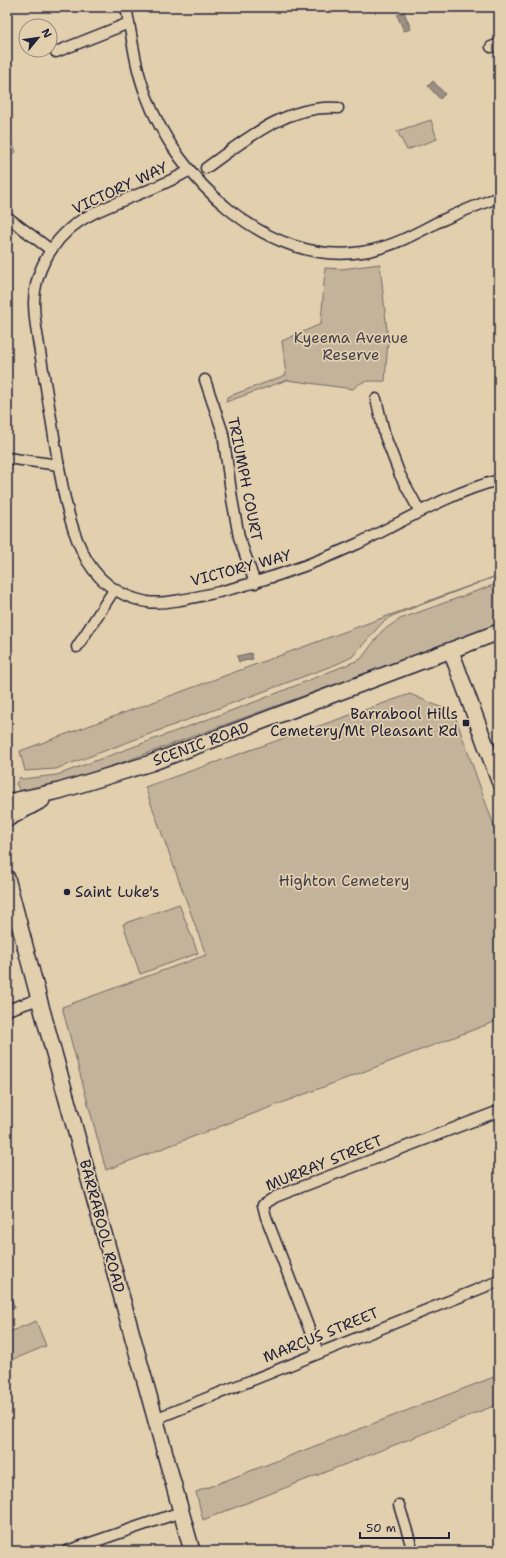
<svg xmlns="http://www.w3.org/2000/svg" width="506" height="1558" font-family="'Shantell Sans',sans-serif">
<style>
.green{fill:#c3b39a;stroke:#726a6a}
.water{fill:#9b8f83;stroke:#6b6366}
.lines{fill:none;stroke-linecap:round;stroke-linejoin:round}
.street-casing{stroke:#22223b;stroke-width:13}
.secondary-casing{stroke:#22223b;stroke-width:18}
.street{stroke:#e2cfad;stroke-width:10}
.secondary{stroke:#e2cfad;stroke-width:15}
.poi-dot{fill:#22223b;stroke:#e2cfad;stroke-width:1.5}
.labels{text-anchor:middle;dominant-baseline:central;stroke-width:3.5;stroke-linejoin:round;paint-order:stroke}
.street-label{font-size:15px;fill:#22223b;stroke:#e2cfad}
.park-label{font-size:15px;fill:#423f4e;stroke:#e2cfad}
.poi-label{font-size:15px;fill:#22223b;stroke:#e2cfad;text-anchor:end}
</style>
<rect width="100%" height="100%" fill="#e2cfad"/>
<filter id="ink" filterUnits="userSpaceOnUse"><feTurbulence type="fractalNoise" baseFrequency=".025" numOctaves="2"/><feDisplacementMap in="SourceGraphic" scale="8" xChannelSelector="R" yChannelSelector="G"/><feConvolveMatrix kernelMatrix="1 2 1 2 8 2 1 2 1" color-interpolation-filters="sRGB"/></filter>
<g filter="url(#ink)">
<g class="green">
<polygon points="431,120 437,139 407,150 397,131"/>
<polygon points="7,131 16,152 7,155"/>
<path d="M380 264 388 340 385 381C371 382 364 378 353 389L287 380 226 402 227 397 286 375 282 341 321 324 325 268 341 269Z"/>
<polygon points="499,575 392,616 382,623 352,657 337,664 56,769 25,771 20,751"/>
<polygon points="499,583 499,624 66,783 20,791 16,784 20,777 22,779 57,775 260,700 361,659 382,631 400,619"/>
<polygon points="410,694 454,713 499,840 499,1020 106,1170 62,1007 206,955 145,787"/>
<polygon points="179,904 198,953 140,974 123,924"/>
<polygon points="36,1321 46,1346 7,1362 7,1333"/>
<polygon points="499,1375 499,1404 203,1520 196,1492"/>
</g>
<g class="water">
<polygon points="404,12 411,29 404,31 397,15"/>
<polygon points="433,81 445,94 440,99 428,86"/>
<polygon points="251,653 253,659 239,662 237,656"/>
<polygon points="9,1293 15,1308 8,1311 7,1294"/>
</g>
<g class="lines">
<defs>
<g id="street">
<path d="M126 7C132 36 135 68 146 95 176 178 268 267 362 252 390 248 413 235 438 222 458 213 478 205 499 197"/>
<polyline points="491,47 499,44"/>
<polyline points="56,52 129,23"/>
<path d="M206 168C245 140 287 104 338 108"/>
<path d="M190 170C159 189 124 198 92 214 59 230 35 265 34 302 34 310 35 319 36 327 42 366 49 404 55 443 61 479 66 517 82 551 95 579 117 596 147 602 166 605 200 596 219 592 267 580 312 565 357 544 403 522 448 493 499 480"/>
<polyline points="7,217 51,250"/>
<polyline points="205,380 223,433 232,499 239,537 255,583"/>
<polyline points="376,399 385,436 400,475 420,512"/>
<polyline points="7,458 59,465"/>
<polyline points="77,647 114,590"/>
<polyline points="7,1010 39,999"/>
<polyline points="318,1352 266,1217 263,1205 275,1197 499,1111"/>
<polyline points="155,1419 499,1281"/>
<polyline points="399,1505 413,1551"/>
<polyline points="67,1551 181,1512"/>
</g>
<g id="secondary">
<polyline points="451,651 499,781"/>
<polyline points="7,802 59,791 151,763 499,632"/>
<polyline points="7,819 42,800"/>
<polyline points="7,878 39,999 192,1551"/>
</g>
</defs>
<use href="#street" class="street-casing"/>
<use href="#secondary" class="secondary-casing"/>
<use href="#street" class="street"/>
<use href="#secondary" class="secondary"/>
</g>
</g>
<g class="poi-dot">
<rect x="462" y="719" width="8" height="8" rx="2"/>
<circle cx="67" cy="892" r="4"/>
</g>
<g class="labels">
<g class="street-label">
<text transform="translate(120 188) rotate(-25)">VICTORY WAY</text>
<text transform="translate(245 479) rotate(79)">TRIUMPH COURT</text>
<text transform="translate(241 568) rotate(-15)">VICTORY WAY</text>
<text transform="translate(201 744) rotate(-20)">SCENIC ROAD</text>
<text transform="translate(324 1163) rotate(-22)">MURRAY STREET</text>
<text transform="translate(102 1226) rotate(75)">BARRABOOL ROAD</text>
<text transform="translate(321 1335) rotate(-22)">MARCUS STREET</text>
</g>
<g class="park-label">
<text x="351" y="338">Kyeema Avenue<tspan x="351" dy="17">Reserve</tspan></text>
<text x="344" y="881">Highton Cemetery</text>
</g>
<g class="poi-label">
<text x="458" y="714">Barrabool Hills<tspan x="458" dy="17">Cemetery/Mt Pleasant Rd</tspan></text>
<text x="75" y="892" text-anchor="start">Saint Luke's</text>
</g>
</g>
<rect width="506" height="1558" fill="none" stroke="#e2cfad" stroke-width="24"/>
<rect x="12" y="12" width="482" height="1534" fill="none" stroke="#22223b" stroke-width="1.5" filter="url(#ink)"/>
<g transform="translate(38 38) rotate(61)"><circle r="19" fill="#e2cfad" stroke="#958a7f"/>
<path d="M0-3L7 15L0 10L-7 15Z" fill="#22223b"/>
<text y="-6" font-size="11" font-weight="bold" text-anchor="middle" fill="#22223b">N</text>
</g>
<path d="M360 1532v6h89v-6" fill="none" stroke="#22223b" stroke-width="2"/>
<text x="366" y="1532" font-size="12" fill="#22223b" stroke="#e2cfad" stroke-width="3" paint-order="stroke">50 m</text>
</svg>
